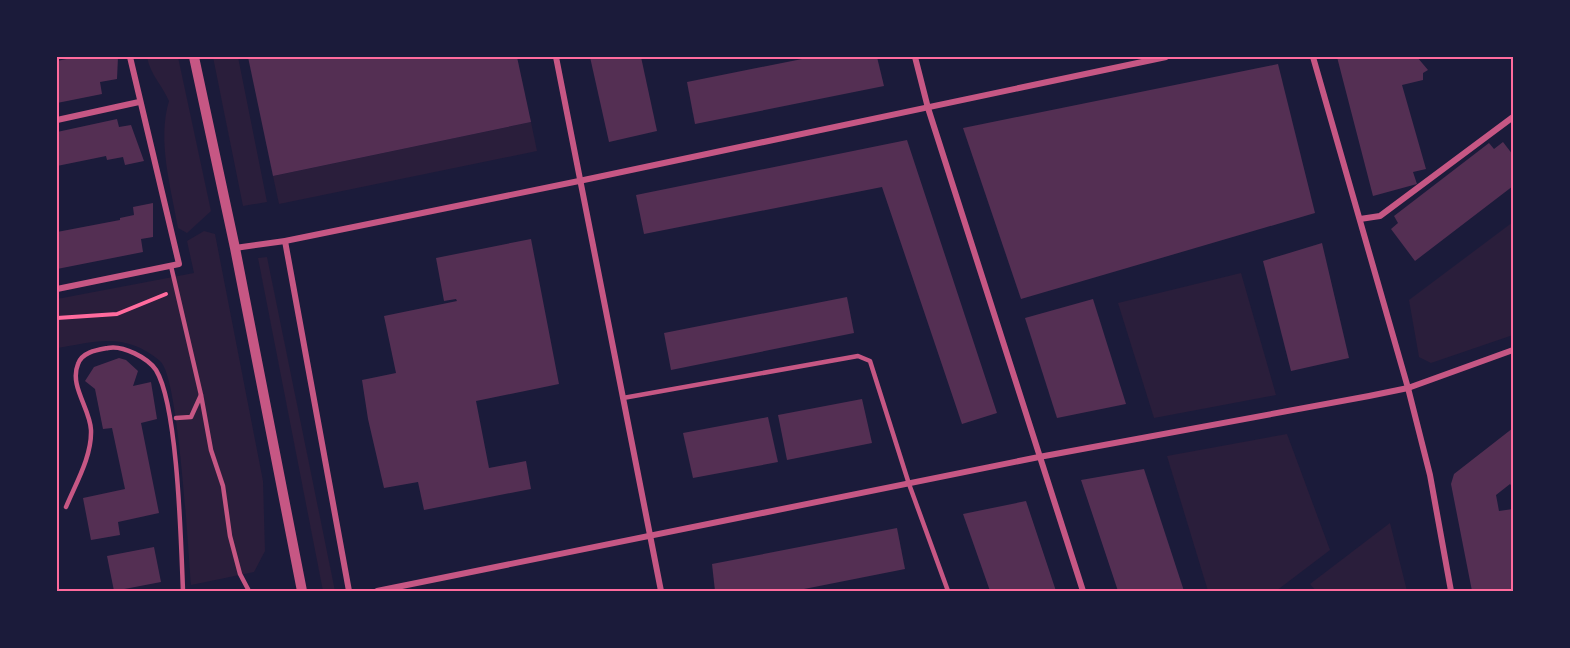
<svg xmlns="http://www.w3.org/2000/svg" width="1570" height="648" font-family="'PT Sans Narrow',sans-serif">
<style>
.green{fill:#2a1e3b}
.building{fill:#542f53}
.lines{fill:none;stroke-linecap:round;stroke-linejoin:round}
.path{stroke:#ff6b9d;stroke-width:4}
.service{stroke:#c65784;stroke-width:4.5}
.minor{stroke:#c65784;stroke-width:6}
.tertiary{stroke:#c65784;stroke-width:10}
.neatline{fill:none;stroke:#ff6b9d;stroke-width:2}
</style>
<rect width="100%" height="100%" fill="#1b1b3a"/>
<g class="green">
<path d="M147 57H178L211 211 187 233 178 228C171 187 157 141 169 101 162 85 150 74 147 57Z"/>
<polygon points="213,57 238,57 267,202 243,206"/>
<polygon points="531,122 537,151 279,204 273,176"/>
<polygon points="1513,222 1513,335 1431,363 1419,357 1409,300"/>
<path d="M204 231 215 234 263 481 265 551 254 572 191 585C188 549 179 382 161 362 156 357 145 350 138 347 110 335 85 344 57 348V299L194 273 187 241Z"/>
<polygon points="267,257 335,591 323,591 258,258"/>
<polygon points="1241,273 1276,395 1154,418 1118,303"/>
<polygon points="1287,434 1330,550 1276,591 1208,591 1167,456"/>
<polygon points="1390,523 1407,591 1316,591 1310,584"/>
</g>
<g class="building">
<polygon points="76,57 118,57 117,79 100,82 102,94 57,103 57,61"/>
<polygon points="248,57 517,57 531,122 273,176"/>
<polygon points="590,57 641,57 657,131 609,142"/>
<polygon points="812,57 877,57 884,86 695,124 687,82"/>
<polygon points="1337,57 1417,57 1428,70 1423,73 1423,80 1402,85 1426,169 1413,172 1417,184 1373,196"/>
<polygon points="1278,64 1315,213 1021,299 963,128"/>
<polygon points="117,119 119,127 131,125 144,161 125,165 123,157 107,160 106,156 57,166 57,132"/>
<polygon points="907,140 997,413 962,424 882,187 644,234 636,195"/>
<polygon points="1503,142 1513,155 1513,186 1415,261 1391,229 1398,223 1394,216 1489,143 1494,149"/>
<polygon points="153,203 153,237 141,239 143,252 57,269 57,232 120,220 120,218 134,215 133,207"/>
<polygon points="531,239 559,384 476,401 489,468 526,461 531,489 424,510 418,482 384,488 368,419 362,380 396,373 384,316 457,301 456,299 444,301 436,258"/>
<polygon points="1322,243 1349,358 1291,371 1263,261"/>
<polygon points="847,297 854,333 671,370 664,333"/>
<polygon points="1093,299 1126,404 1057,418 1025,318"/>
<polygon points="119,358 126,360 138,371 133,386 151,382 157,419 141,423 159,513 118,522 120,535 91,540 83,498 125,489 112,428 103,429 95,389 85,381 94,367"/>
<polygon points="862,399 872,443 787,460 778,415"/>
<polygon points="768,417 778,462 693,478 683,433"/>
<polygon points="1513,428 1513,488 1510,484 1496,495 1499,511 1513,509 1513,591 1472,591 1451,484 1454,474"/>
<polygon points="1144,469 1184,591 1118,591 1081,480"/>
<polygon points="1026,501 1056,591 990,591 963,514"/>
<polygon points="897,528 905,569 794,591 715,591 712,564"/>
<polygon points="154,547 161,582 114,591 107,556"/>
</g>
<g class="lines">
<polyline class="path" points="57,318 117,314 166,294"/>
<g class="service">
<polyline points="171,266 201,395"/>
<polyline points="623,398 858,356 870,361 909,484 948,591"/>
<polyline points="176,418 191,417 201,395 211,450 223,486 230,536 240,574 249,591"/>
<path d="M66 507C76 483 92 456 91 430 90 408 69 386 78 364 82 352 97 350 108 348 123 345 148 358 156 370 178 406 181 544 183 591"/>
</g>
<g class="minor">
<polyline points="556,57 661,591"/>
<polyline points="915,57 928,108 1083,591"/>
<polyline points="1313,57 1408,388 1430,475 1451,591"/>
<polyline points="57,120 139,102"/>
<polyline points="1360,219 1380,216 1513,117"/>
<polyline points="285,241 349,591"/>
<polyline points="235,248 285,241 579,181 1166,57"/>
<polyline points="57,289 179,264 130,57"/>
<polyline points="377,591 1039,457 1369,396 1408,388 1513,350"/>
</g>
<polyline class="tertiary" points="194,57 235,248 302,591"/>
</g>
<rect width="1570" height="648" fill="none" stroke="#1b1b3a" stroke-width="117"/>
<rect x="58" y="58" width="1454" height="532" class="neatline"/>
</svg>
